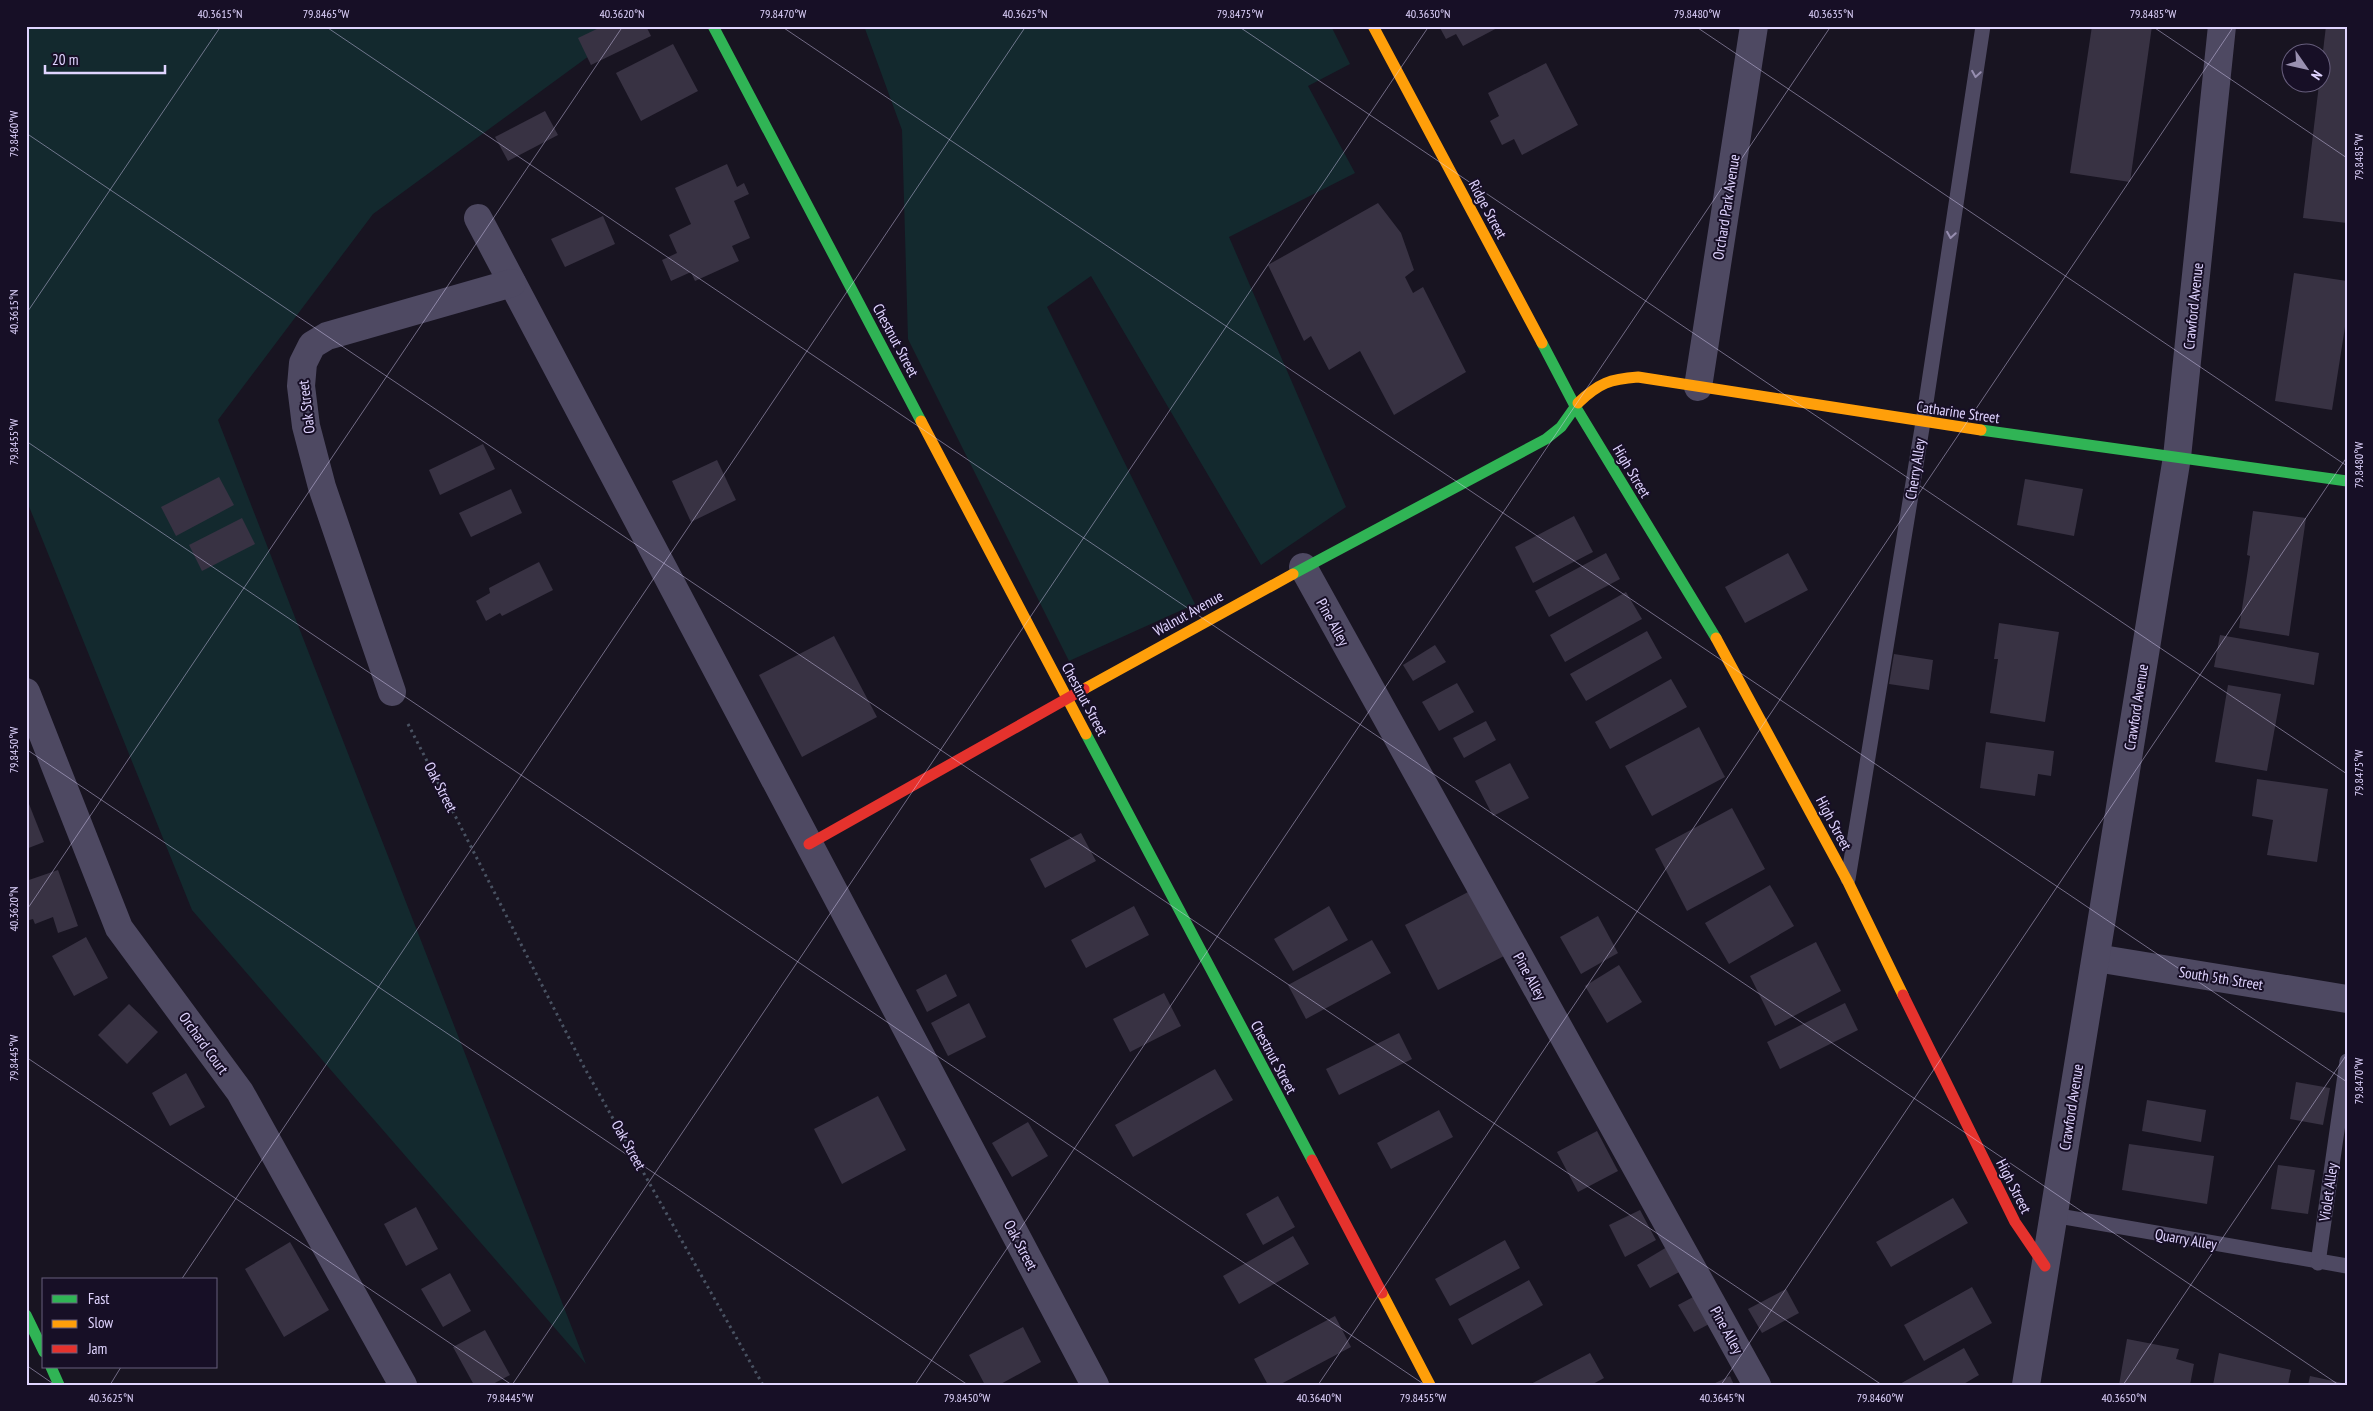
<svg xmlns="http://www.w3.org/2000/svg" width="2373" height="1411" font-family="'PT Sans Narrow',sans-serif">
<style>
.green{fill:#13292e}
.building{fill:#383243}
.lines{fill:none;stroke-linecap:round;stroke-linejoin:round}
.path{stroke:#495262;stroke-width:3;stroke-dasharray:2.5 4;stroke-linecap:butt}
.lane{stroke:#4e4962;stroke-width:15}
.street{stroke:#4e4962;stroke-width:28}
.fast{stroke:#30b455;stroke-width:11}
.slow{stroke:#ff9f0a;stroke-width:11}
.jam{stroke:#e5322d;stroke-width:11}
.oneway{stroke:#978eb0}
.ticks{fill:none;stroke:#e0d4ff;stroke-width:1;stroke-opacity:0.45}
.labels{text-anchor:middle;dominant-baseline:central;stroke-width:4;stroke-linejoin:round;paint-order:stroke}
.street-label{font-size:15px;fill:#e0d4ff;stroke:#170f26}
.neatline{fill:none;stroke:#e0d4ff;stroke-width:2}
.ticks-label{font-size:12px;text-anchor:middle;fill:#e0d4ff}
</style>
<rect width="100%" height="100%" fill="#181421"/>
<g class="green">
<polygon points="26,26 630,26 373,214 218,420 586,1364 192,910 26,499"/>
<polygon points="864,26 1331,26 1350,64 1308,86 1355,173 1229,237 1346,507 1261,565 1091,276 1047,307 1195,604 1069,661 908,339 902,130"/>
</g>
<g class="building">
<polygon points="603,26 646,26 651,36 591,65 578,38"/>
<polygon points="1439,26 1501,26 1463,46 1456,34 1446,39"/>
<polygon points="2092,26 2152,26 2130,182 2070,173"/>
<polygon points="2326,26 2347,26 2347,223 2303,218"/>
<polygon points="673,44 698,91 641,121 616,73"/>
<polygon points="1546,63 1578,125 1522,155 1514,139 1502,145 1490,121 1499,116 1488,93"/>
<polygon points="545,111 558,135 508,161 495,137"/>
<polygon points="727,164 737,187 744,183 749,194 734,201 750,238 732,246 739,261 695,281 691,272 671,281 662,260 677,253 669,235 691,224 675,188"/>
<polygon points="1378,203 1401,233 1414,270 1405,277 1413,293 1423,287 1466,372 1394,415 1360,351 1329,370 1311,336 1304,341 1268,265"/>
<polygon points="603,216 615,244 565,267 551,239"/>
<polygon points="2294,273 2347,281 2347,314 2332,410 2275,401"/>
<polygon points="483,444 495,469 440,495 429,470"/>
<polygon points="717,460 736,500 691,522 672,481"/>
<polygon points="219,477 234,505 176,536 161,507"/>
<polygon points="2025,479 2083,489 2074,536 2017,525"/>
<polygon points="511,489 522,513 471,537 459,513"/>
<polygon points="2253,511 2306,518 2289,636 2239,628 2250,556 2247,555"/>
<polygon points="1574,516 1593,552 1533,583 1515,547"/>
<polygon points="242,518 255,544 202,571 189,545"/>
<polygon points="1606,553 1620,579 1549,617 1535,591"/>
<polygon points="1788,553 1808,590 1745,623 1725,587"/>
<polygon points="539,562 553,590 502,616 500,613 486,621 476,601 490,593 489,588"/>
<polygon points="1626,592 1642,619 1565,662 1550,635"/>
<polygon points="1999,623 2059,632 2045,722 1990,713 1998,659 1994,659"/>
<polygon points="1647,631 1662,658 1586,701 1570,674"/>
<polygon points="2220,635 2319,653 2314,685 2214,667"/>
<polygon points="834,636 877,717 802,757 759,675"/>
<polygon points="1435,645 1446,662 1413,681 1403,665"/>
<polygon points="1894,654 1933,660 1929,690 1889,684"/>
<polygon points="1671,679 1687,707 1610,749 1595,722"/>
<polygon points="1457,683 1474,712 1439,731 1422,702"/>
<polygon points="2228,685 2281,694 2267,771 2215,762"/>
<polygon points="1486,721 1496,740 1464,758 1453,738"/>
<polygon points="1699,727 1725,777 1652,816 1625,766"/>
<polygon points="1986,742 2054,751 2051,776 2038,774 2035,796 1980,788"/>
<polygon points="1510,763 1529,798 1493,816 1475,781"/>
<polygon points="2257,779 2328,789 2317,862 2267,855 2273,820 2252,816"/>
<polygon points="29,804 44,842 26,849 26,805"/>
<polygon points="1732,808 1765,869 1687,911 1655,849"/>
<polygon points="1081,833 1096,861 1045,888 1030,859"/>
<polygon points="58,870 78,926 58,933 53,917 35,924 33,919 26,921 26,881"/>
<polygon points="1770,885 1794,926 1729,964 1705,923"/>
<polygon points="1470,891 1504,956 1438,990 1405,925"/>
<polygon points="1134,906 1149,935 1086,968 1071,940"/>
<polygon points="1329,906 1348,940 1293,971 1274,939"/>
<polygon points="1598,916 1618,953 1581,974 1560,937"/>
<polygon points="86,937 108,978 74,996 52,956"/>
<polygon points="1372,940 1391,973 1306,1019 1288,985"/>
<polygon points="1816,942 1841,991 1775,1026 1750,976"/>
<polygon points="1619,965 1642,1002 1607,1023 1585,986"/>
<polygon points="946,974 957,996 927,1012 916,990"/>
<polygon points="1164,993 1181,1026 1130,1052 1113,1019"/>
<polygon points="969,1003 986,1037 948,1056 931,1023"/>
<polygon points="1845,1003 1858,1030 1780,1069 1767,1042"/>
<polygon points="129,1004 158,1032 127,1064 98,1035"/>
<polygon points="1399,1033 1412,1059 1339,1095 1326,1069"/>
<polygon points="1215,1069 1233,1100 1133,1157 1115,1125"/>
<polygon points="186,1073 205,1107 170,1126 152,1093"/>
<polygon points="2296,1082 2330,1088 2323,1125 2290,1119"/>
<polygon points="878,1096 906,1150 842,1184 814,1129"/>
<polygon points="2147,1100 2206,1110 2201,1142 2142,1131"/>
<polygon points="1439,1110 1453,1137 1391,1169 1377,1143"/>
<polygon points="1028,1122 1048,1156 1012,1177 992,1143"/>
<polygon points="1597,1131 1618,1171 1578,1192 1557,1152"/>
<polygon points="2129,1144 2214,1156 2207,1204 2122,1190"/>
<polygon points="2278,1165 2315,1170 2308,1214 2271,1209"/>
<polygon points="1278,1196 1295,1227 1263,1245 1246,1214"/>
<polygon points="1953,1198 1968,1223 1891,1267 1876,1242"/>
<polygon points="416,1207 438,1249 406,1266 384,1224"/>
<polygon points="1640,1210 1656,1240 1625,1257 1609,1225"/>
<polygon points="1293,1236 1309,1264 1239,1304 1223,1276"/>
<polygon points="1505,1240 1520,1268 1450,1306 1435,1279"/>
<polygon points="290,1242 329,1310 284,1337 245,1269"/>
<polygon points="1667,1247 1681,1271 1650,1288 1637,1265"/>
<polygon points="450,1273 471,1311 443,1327 421,1289"/>
<polygon points="1529,1280 1543,1305 1472,1345 1458,1319"/>
<polygon points="1972,1287 1992,1323 1924,1361 1904,1325"/>
<polygon points="1786,1289 1799,1313 1762,1333 1748,1309"/>
<polygon points="1697,1295 1713,1322 1694,1332 1678,1305"/>
<polygon points="1335,1316 1351,1347 1279,1385 1268,1385 1254,1359"/>
<polygon points="1023,1327 1041,1362 999,1385 985,1385 969,1355"/>
<polygon points="485,1330 510,1375 491,1385 474,1385 453,1347"/>
<polygon points="2127,1339 2179,1349 2176,1359 2194,1364 2190,1385 2119,1385"/>
<polygon points="1964,1348 1979,1375 1962,1385 1898,1385"/>
<polygon points="1590,1353 1604,1378 1591,1385 1529,1385"/>
<polygon points="2219,1353 2291,1370 2288,1385 2213,1385"/>
<polygon points="1730,1376 1734,1385 1711,1385"/>
<polygon points="2310,1376 2347,1384 2347,1385 2308,1385"/>
</g>
<g class="lines">
<polyline class="path" points="408,724 584,1067 763,1385"/>
<g class="lane">
<polyline points="1848,879 1923,422 1983,26"/>
<polyline points="2053,1215 2347,1266"/>
<polyline points="2318,1263 2347,1061"/>
</g>
<g class="street">
<polyline points="478,218 1095,1385"/>
<polyline points="1698,387 1754,26"/>
<polyline points="1303,567 1757,1385"/>
<polyline points="26,692 119,928 240,1092 403,1385"/>
<polyline points="392,692 322,487 306,426 301,386 303,363 312,345 327,336 512,283"/>
<polyline points="2096,958 2347,999"/>
<polyline points="2026,1385 2177,457 2222,26"/>
</g>
<g class="fast">
<polyline points="713,26 921,421"/>
<polyline points="1542,343 1575,406 1716,638"/>
<polyline points="1981,430 2347,481"/>
<polyline points="1293,574 1546,439 1561,427 1578,403"/>
<polyline points="1086,734 1312,1160"/>
<polyline points="26,1315 44,1352"/>
<polyline points="51,1367 59,1385"/>
</g>
<g class="slow">
<polyline points="1373,26 1542,343"/>
<path d="M1578 403C1599 383 1610 379 1638 377L1981 430"/>
<polyline points="921,421 1086,734"/>
<polyline points="1716,638 1848,882 1903,995"/>
<polyline points="1084,689 1293,574"/>
<polyline points="1382,1293 1430,1385"/>
</g>
<g class="jam">
<polyline points="809,844 1084,689"/>
<polyline points="1903,995 2015,1222 2045,1266"/>
<polyline points="1312,1160 1382,1293"/>
</g>
</g>
<defs><path id="oneway-chevron" d="M-2-3.5L2.5 0L-2 3.5" fill="none" stroke-width="1.6" stroke-linecap="round" stroke-linejoin="round" transform="scale(1.25)"/></defs>
<g class="oneway">
<use href="#oneway-chevron" transform="translate(1976 74) rotate(99)"/>
<use href="#oneway-chevron" transform="translate(1951 235) rotate(99)"/>
</g>
<path class="ticks" d="M325 26 2339 1385M781 26 2347 1082M1238 26 2347 774M1695 26 2347 466M2152 26 2347 158M26 133 1882 1385M26 314 221 26M26 441 1425 1385M26 749 968 1385M26 911 623 26M26 1057 512 1385M181 1280 1026 26M26 1365 55 1385M110 1385 121 1367M512 1385 1429 26M915 1385 1831 26M1318 1385 2234 26M1721 1385 2347 457M2123 1385 2347 1054"/>
<g class="labels">
<g class="street-label">
<text transform="translate(1726 207) rotate(-81)">Orchard Park Avenue</text>
<text transform="translate(1488 209) rotate(62)">Ridge Street</text>
<text transform="translate(2193 306) rotate(-84)">Crawford Avenue</text>
<text transform="translate(896 340) rotate(62)">Chestnut Street</text>
<text transform="translate(306 407) rotate(-97)">Oak Street</text>
<text transform="translate(1958 412) rotate(8)">Catharine Street</text>
<text transform="translate(1915 469) rotate(-81)">Cherry Alley</text>
<text transform="translate(1632 471) rotate(59)">High Street</text>
<text transform="translate(1188 613) rotate(-29)">Walnut Avenue</text>
<text transform="translate(1333 622) rotate(61)">Pine Alley</text>
<text transform="translate(1085 699) rotate(62)">Chestnut Street</text>
<text transform="translate(2136 707) rotate(-81)">Crawford Avenue</text>
<text transform="translate(441 787) rotate(63)">Oak Street</text>
<text transform="translate(1834 823) rotate(62)">High Street</text>
<text transform="translate(1530 976) rotate(61)">Pine Alley</text>
<text transform="translate(2221 978) rotate(9)">South 5th Street</text>
<text transform="translate(204 1043) rotate(54)">Orchard Court</text>
<text transform="translate(1274 1057) rotate(62)">Chestnut Street</text>
<text transform="translate(2071 1107) rotate(-81)">Crawford Avenue</text>
<text transform="translate(629 1145) rotate(61)">Oak Street</text>
<text transform="translate(2014 1186) rotate(63)">High Street</text>
<text transform="translate(2328 1192) rotate(-82)">Violet Alley</text>
<text transform="translate(2186 1239) rotate(10)">Quarry Alley</text>
<text transform="translate(1021 1245) rotate(62)">Oak Street</text>
<text transform="translate(1727 1330) rotate(61)">Pine Alley</text>
</g>
</g>
<rect width="2373" height="1411" fill="none" stroke="#170f26" stroke-width="55"/>
<rect x="42" y="1278" width="175" height="90" fill="#170f26" stroke="#675e7d"/>
<rect x="52" y="1295" width="25" height="8" fill="#30b455" stroke="#675e7d"/>
<text x="88" y="1304" font-size="15" fill="#e0d4ff">Fast</text>
<rect x="52" y="1320" width="25" height="8" fill="#ff9f0a" stroke="#675e7d"/>
<text x="88" y="1328" font-size="15" fill="#e0d4ff">Slow</text>
<rect x="52" y="1345" width="25" height="8" fill="#e5322d" stroke="#675e7d"/>
<text x="88" y="1354" font-size="15" fill="#e0d4ff">Jam</text>
<g transform="translate(2306 68) rotate(124)"><circle r="24" fill="#170f26" stroke="#675e7d"/>
<path d="M0-4L9 19L0 12L-9 19Z" fill="#9a91b1"/>
<text y="-8" font-size="14" font-weight="bold" text-anchor="middle" fill="#e0d4ff">N</text>
</g>
<path d="M45 65v8h120v-8" fill="none" stroke="#e0d4ff" stroke-width="2.5"/>
<text x="52" y="65" font-size="15" fill="#e0d4ff" stroke="#170f26" stroke-width="4" paint-order="stroke">20 m</text>
<rect x="28" y="28" width="2318" height="1356" class="neatline"/>
<g class="ticks-label">
<text x="220" y="18">40.3615°N</text>
<text x="326" y="18">79.8465°W</text>
<text x="622" y="18">40.3620°N</text>
<text x="783" y="18">79.8470°W</text>
<text x="1025" y="18">40.3625°N</text>
<text x="1240" y="18">79.8475°W</text>
<text x="1428" y="18">40.3630°N</text>
<text x="1697" y="18">79.8480°W</text>
<text x="1831" y="18">40.3635°N</text>
<text x="2153" y="18">79.8485°W</text>
<text transform="translate(14 134) rotate(-90)" y="4">79.8460°W</text>
<text transform="translate(2359 157) rotate(-90)" y="4">79.8485°W</text>
<text transform="translate(14 312) rotate(-90)" y="4">40.3615°N</text>
<text transform="translate(14 442) rotate(-90)" y="4">79.8455°W</text>
<text transform="translate(2359 465) rotate(-90)" y="4">79.8480°W</text>
<text transform="translate(14 750) rotate(-90)" y="4">79.8450°W</text>
<text transform="translate(2359 773) rotate(-90)" y="4">79.8475°W</text>
<text transform="translate(14 909) rotate(-90)" y="4">40.3620°N</text>
<text transform="translate(14 1058) rotate(-90)" y="4">79.8445°W</text>
<text transform="translate(2359 1081) rotate(-90)" y="4">79.8470°W</text>
<text x="111" y="1402">40.3625°N</text>
<text x="510" y="1402">79.8445°W</text>
<text x="967" y="1402">79.8450°W</text>
<text x="1319" y="1402">40.3640°N</text>
<text x="1423" y="1402">79.8455°W</text>
<text x="1722" y="1402">40.3645°N</text>
<text x="1880" y="1402">79.8460°W</text>
<text x="2124" y="1402">40.3650°N</text>
</g>
</svg>
